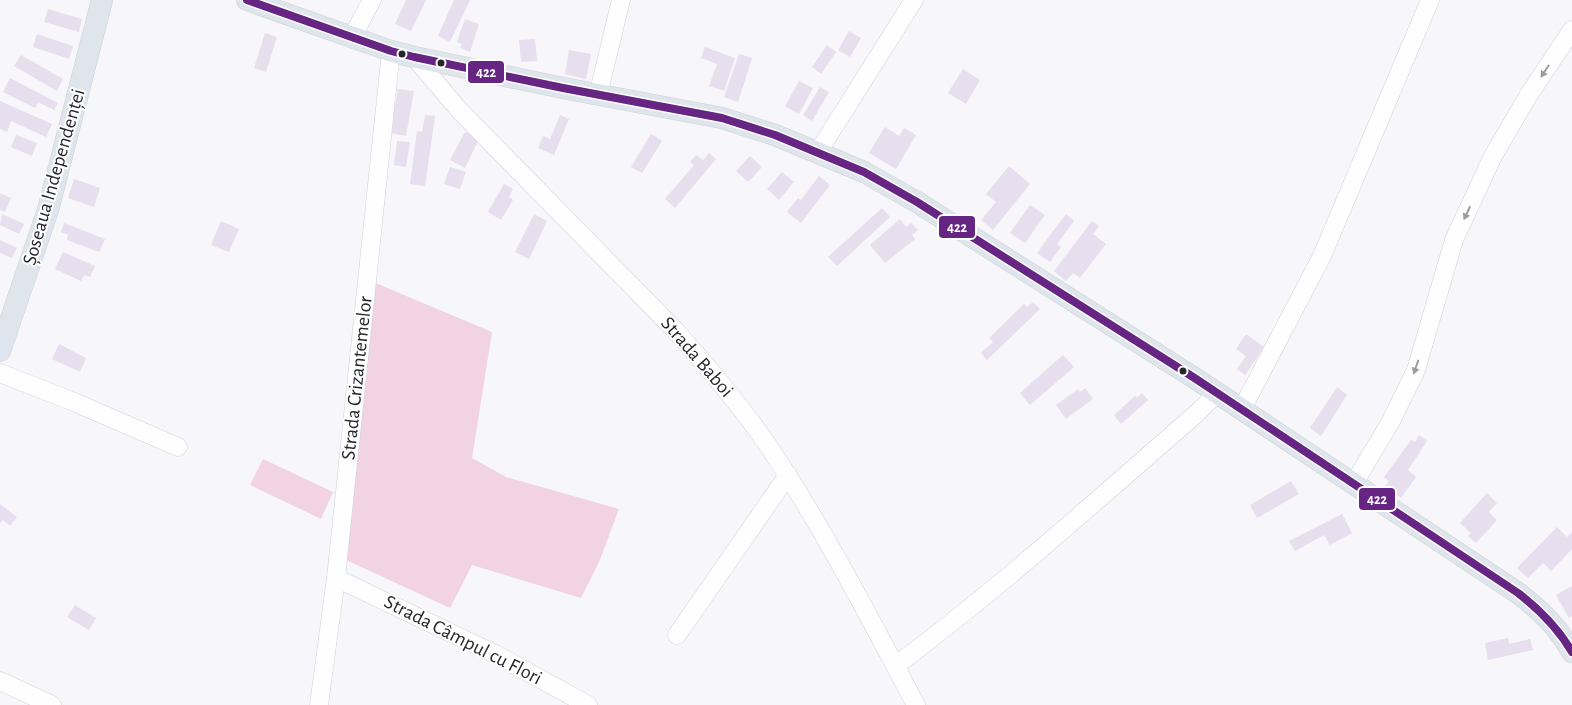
<svg xmlns="http://www.w3.org/2000/svg" width="1572" height="705" font-family="'Alegreya Sans',sans-serif">
<style>
.green{fill:#f1d3e4}
.building{fill:#e7deee}
.lines{fill:none;stroke-linecap:round;stroke-linejoin:round}
.minor-casing{stroke:#d1d1d6;stroke-width:19}
.major-casing{stroke:#d0d1d3;stroke-width:22}
.minor{stroke:#fefefe;stroke-width:18}
.major{stroke:#dfe5ec;stroke-width:21}
.bus-1-casing{stroke:#fff;stroke-width:11}
.bus-1{stroke:#662483;stroke-width:8}
.oneway{fill:#9d9da0}
.bus-dot{fill:#26272c;stroke:#fff;stroke-width:2}
.labels{text-anchor:middle;dominant-baseline:central;stroke-width:4;stroke-linejoin:round;paint-order:stroke}
.street-label{font-size:20px;fill:#26272c;stroke:#fff}
.line-badge{stroke:#fff;stroke-width:2}
.badge-label{font-size:14px;text-anchor:middle;font-weight:bold;fill:#fff}
</style>
<rect width="100%" height="100%" fill="#f6f6fb"/>
<g class="green">
<polygon points="373,282 492,332 472,458 506,477 619,509 599,562 581,598 472,565 450,608 344,559"/>
<polygon points="263,459 333,492 321,519 250,485"/>
</g>
<g class="building">
<polygon points="406,0 426,0 411,31 395,24"/>
<polygon points="454,0 470,0 450,42 438,36"/>
<polygon points="48,9 82,19 79,32 44,22"/>
<polygon points="465,19 479,24 470,52 460,48 462,44 457,42"/>
<polygon points="849,31 861,38 850,57 838,50"/>
<polygon points="265,33 277,37 266,72 254,68"/>
<polygon points="37,34 73,46 69,59 33,47"/>
<polygon points="535,39 537,61 521,62 519,40"/>
<polygon points="827,45 836,52 821,74 812,67"/>
<polygon points="705,47 735,58 724,91 709,86 717,64 701,58"/>
<polygon points="569,50 591,54 586,79 565,74"/>
<polygon points="739,54 752,58 738,102 724,97"/>
<polygon points="21,55 63,79 57,91 14,66"/>
<polygon points="963,69 980,80 966,104 948,93"/>
<polygon points="10,78 58,103 54,110 38,102 35,108 3,92"/>
<polygon points="799,81 813,88 799,114 785,106"/>
<polygon points="820,87 829,92 812,121 803,115"/>
<polygon points="398,89 414,91 406,136 390,133"/>
<polygon points="0,101 52,124 46,137 11,121 7,132 0,129"/>
<polygon points="425,115 435,116 425,186 410,184 417,131 422,132"/>
<polygon points="560,115 569,119 554,155 538,148 543,136 550,139"/>
<polygon points="885,127 899,136 904,128 916,135 896,169 869,153"/>
<polygon points="465,132 479,139 465,168 450,160"/>
<polygon points="651,134 662,141 642,173 631,167"/>
<polygon points="16,135 37,143 32,156 11,147"/>
<polygon points="397,141 410,142 406,167 394,165"/>
<polygon points="709,153 716,159 675,208 665,199 694,165 690,162 696,155 703,160"/>
<polygon points="750,156 762,167 748,182 736,171"/>
<polygon points="1009,166 1030,184 993,230 981,220 996,202 986,194"/>
<polygon points="450,167 466,172 460,189 444,184"/>
<polygon points="782,172 794,182 779,200 767,189"/>
<polygon points="819,176 830,185 801,223 787,212 798,198 801,200"/>
<polygon points="74,179 100,188 94,207 68,198"/>
<polygon points="504,184 513,189 509,197 513,200 501,220 488,212"/>
<polygon points="0,193 11,198 5,212 0,210"/>
<polygon points="1030,205 1045,215 1025,243 1010,233"/>
<polygon points="882,208 890,217 837,266 828,257"/>
<polygon points="2,214 24,224 19,234 0,225"/>
<polygon points="534,214 547,221 529,259 515,252"/>
<polygon points="1066,214 1074,221 1057,244 1061,247 1050,262 1037,253"/>
<polygon points="900,219 906,227 911,223 918,230 912,235 915,239 885,263 870,245"/>
<polygon points="221,221 239,229 229,252 211,245"/>
<polygon points="1092,221 1099,226 1093,234 1106,244 1080,278 1073,273 1066,281 1054,271"/>
<polygon points="64,223 105,239 99,252 67,240 68,235 61,232"/>
<polygon points="0,240 17,248 12,258 0,253"/>
<polygon points="63,252 95,266 90,277 84,275 81,281 55,269"/>
<polygon points="1033,302 1040,309 987,360 981,353 993,342 989,338 1024,304 1027,307"/>
<polygon points="1246,334 1264,347 1245,375 1237,369 1246,356 1236,349"/>
<polygon points="59,344 86,358 80,372 52,359"/>
<polygon points="1063,355 1074,367 1030,405 1020,393"/>
<polygon points="1337,387 1347,395 1321,436 1310,428"/>
<polygon points="1085,388 1093,399 1066,419 1056,405 1078,389 1080,392"/>
<polygon points="1142,393 1148,400 1121,424 1114,415 1135,396 1137,398"/>
<polygon points="1419,435 1427,441 1408,470 1416,477 1401,498 1385,486 1389,481 1384,477 1411,440 1415,442"/>
<polygon points="1291,481 1299,494 1257,518 1250,505"/>
<polygon points="1487,493 1497,503 1489,512 1497,520 1476,543 1468,536 1471,533 1460,523"/>
<polygon points="0,504 17,517 10,526 3,520 0,524"/>
<polygon points="1342,514 1352,533 1330,545 1324,535 1295,551 1289,541"/>
<polygon points="1557,527 1567,537 1572,532 1572,549 1551,571 1543,563 1528,578 1517,568"/>
<polygon points="1572,586 1572,616 1569,618 1556,595"/>
<polygon points="75,605 96,618 89,630 67,617"/>
<polygon points="1508,638 1509,644 1530,639 1533,650 1488,660 1485,643"/>
</g>
<g class="lines">
<defs>
<g id="minor">
<polyline points="352,37 372,0"/>
<path d="M414 57 460 111 674 329C707 366 739 403 767 444 823 527 869 617 916 705"/>
<polyline points="598,95 621,0"/>
<polyline points="818,152 914,0"/>
<polyline points="0,373 74,402 178,447"/>
<polyline points="1242,409 1322,256 1430,0"/>
<polyline points="1353,485 1391,421 1416,370 1454,240 1493,156 1528,96 1572,30"/>
<polyline points="336,578 495,654 588,705"/>
<polyline points="677,635 788,475"/>
<path d="M895 666C1000 588 1097 500 1196 414L1217 393"/>
<polyline points="0,681 52,705"/>
<polyline points="319,705 336,578 391,51"/>
</g>
<g id="major">
<path d="M247 0 391 51 414 57 563 88 722 118 775 135 864 172 917 202 1193 377 1518 593C1540 610 1558 627 1572 652"/>
<polyline points="0,351 48,210 102,0"/>
</g>
</defs>
<use href="#minor" class="minor-casing"/>
<use href="#major" class="major-casing"/>
<use href="#minor" class="minor"/>
<use href="#major" class="major"/>
<defs>
<path id="bus-1" d="M247 0 391 51 414 57 563 88 722 118 775 135 864 172 917 202 1193 377 1518 593C1540 610 1558 628 1572 652"/>
</defs>
<use href="#bus-1" class="bus-1-casing"/>
<use href="#bus-1" class="bus-1"/>
</g>
<defs><path id="oneway-solid" d="M-6-.8H1V-3.2L6.5 0L1 3.2V.8H-6Z" transform="scale(1.25)"/></defs>
<g class="oneway">
<use href="#oneway-solid" transform="translate(1545 71) rotate(123)"/>
<use href="#oneway-solid" transform="translate(1467 213) rotate(115)"/>
<use href="#oneway-solid" transform="translate(1416 367) rotate(109)"/>
</g>
<g class="bus-dot">
<circle cx="402" cy="54" r="4.5"/>
<circle cx="441" cy="63" r="4.5"/>
<circle cx="1183" cy="371" r="4.5"/>
</g>
<g class="labels">
<g class="street-label">
<text transform="translate(54 177) rotate(-74)">Șoseaua Independenței</text>
<text transform="translate(697 357) rotate(49)">Strada Baboi</text>
<text transform="translate(357 378) rotate(-84)">Strada Crizantemelor</text>
<text transform="translate(463 640) rotate(27)">Strada Câmpul cu Flori</text>
</g>
</g>
<g class="line-badge">
<rect x="467" y="60" width="38" height="24" rx="5" fill="#662483"/>
<rect x="938" y="215" width="38" height="24" rx="5" fill="#662483"/>
<rect x="1358" y="487" width="38" height="24" rx="5" fill="#662483"/>
</g>
<g class="badge-label">
<text x="486" y="77">422</text>
<text x="957" y="232">422</text>
<text x="1377" y="504">422</text>
</g>
</svg>
